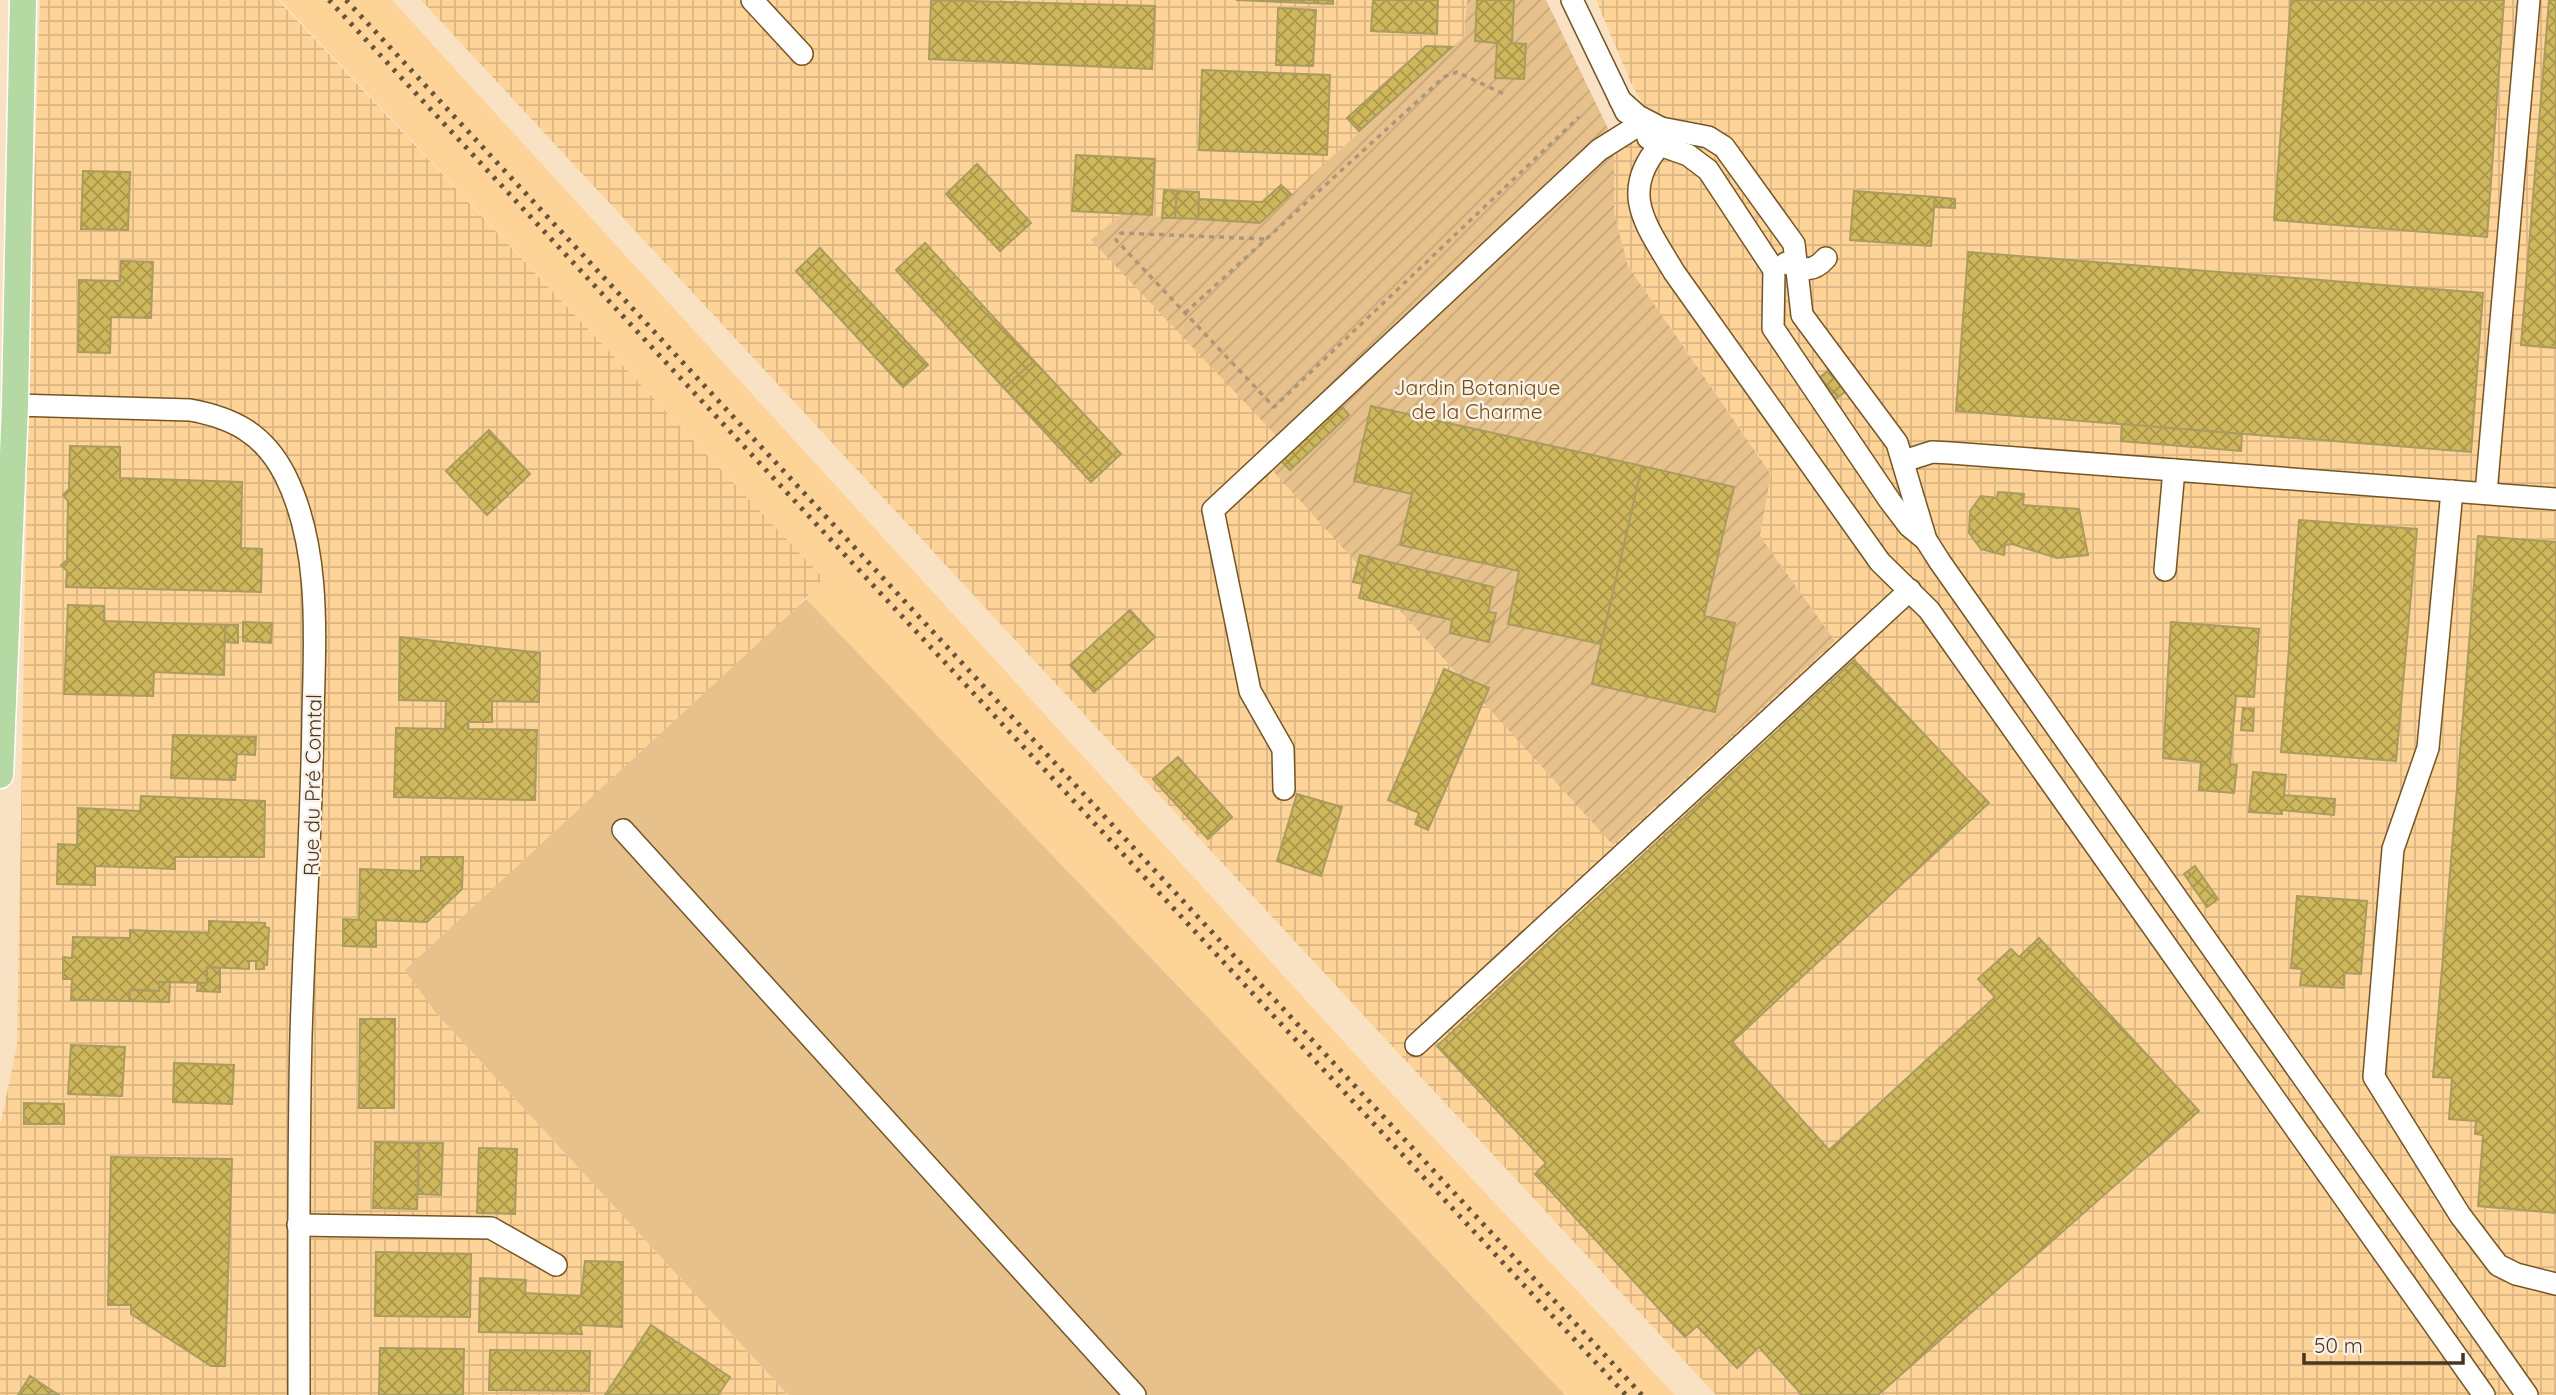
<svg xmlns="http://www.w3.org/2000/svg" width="2556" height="1395" font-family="Quicksand,sans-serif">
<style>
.built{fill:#fed397}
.industrial{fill:url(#industrial-grid)}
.grass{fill:#e7c18b}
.garden{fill:url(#garden-furrows)}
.building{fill:url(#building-cross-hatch);stroke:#aa9c61;stroke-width:2}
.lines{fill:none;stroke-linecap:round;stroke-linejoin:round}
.minor-casing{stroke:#765522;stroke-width:24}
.major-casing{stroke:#fff;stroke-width:29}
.path{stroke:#ab977c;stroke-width:3.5;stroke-dasharray:5 5;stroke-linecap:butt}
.minor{stroke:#fff;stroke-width:21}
.major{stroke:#b5d9a3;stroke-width:26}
.rail{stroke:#65553d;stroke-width:5;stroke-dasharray:3.5 7;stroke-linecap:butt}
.labels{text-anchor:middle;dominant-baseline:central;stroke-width:5;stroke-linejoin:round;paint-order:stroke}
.park-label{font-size:21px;fill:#724f11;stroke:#faf2e8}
.street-label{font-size:21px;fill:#463721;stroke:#faf2e8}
</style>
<defs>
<pattern id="industrial-grid" width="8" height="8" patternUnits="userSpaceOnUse" patternTransform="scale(1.75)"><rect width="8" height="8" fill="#fed397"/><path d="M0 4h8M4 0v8" fill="none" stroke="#dbb682"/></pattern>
<pattern id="garden-furrows" width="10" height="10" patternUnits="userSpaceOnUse" patternTransform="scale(1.75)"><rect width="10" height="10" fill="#e7c18b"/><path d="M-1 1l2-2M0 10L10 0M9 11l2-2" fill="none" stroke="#c8a678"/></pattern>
<pattern id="building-cross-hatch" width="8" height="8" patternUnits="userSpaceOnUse" patternTransform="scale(1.75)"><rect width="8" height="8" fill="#cfb85b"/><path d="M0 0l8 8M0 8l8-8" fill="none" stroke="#aa964b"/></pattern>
</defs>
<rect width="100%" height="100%" fill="#f9e2c3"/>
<polygon class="built" points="280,0 392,0 1367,1067 1675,1395 1565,1395 1199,1008 806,599 812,567"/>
<g class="industrial">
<polygon points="40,0 278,0 823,578 436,1013 788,1395 0,1395 0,1126 17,1045 29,358"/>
<polygon points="421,0 1467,0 1464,36 1260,223 1122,214 1835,641 1760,536 1771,473 1628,266 1614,212 1614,141 1650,117 1631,83 1596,0 2556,0 2556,1395 1716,1395"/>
</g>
<polygon class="grass" points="806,599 1199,1008 1565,1395 788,1395 436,1013 405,970"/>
<polygon class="garden" points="1467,0 1546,0 1614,141 1614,212 1628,266 1771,474 1760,536 1835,641 1613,845 1264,461 1283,443 1091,240 1122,214 1260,223 1464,36"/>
<g class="building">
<polygon points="931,0 1155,6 1152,69 929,59"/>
<polygon points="1236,0 1333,0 1333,4"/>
<polygon points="1373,0 1438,0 1437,34 1371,31"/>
<polygon points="1477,0 1514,0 1512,43 1526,44 1524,79 1495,78 1497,43 1475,41"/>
<polygon points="2291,0 2504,0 2487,237 2274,220"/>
<polygon points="2549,0 2556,0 2556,348 2521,345"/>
<polygon points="1278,8 1316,10 1313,66 1276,65"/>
<polygon points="1426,46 1452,47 1359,131 1347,118"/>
<polygon points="1202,70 1330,75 1327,155 1199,150"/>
<polygon points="1076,155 1155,159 1152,215 1072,211"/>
<polygon points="977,164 1031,223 1000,251 946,194"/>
<polygon points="83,171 130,172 128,230 81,229"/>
<polygon points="1281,185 1291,194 1260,223 1198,219 1199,199 1262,202"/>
<polygon points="1164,190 1177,191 1175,218 1162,218"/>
<polygon points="1177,191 1199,192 1198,219 1175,218"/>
<polygon points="1854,191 1935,197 1931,246 1850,240"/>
<polygon points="1935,197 1955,199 1955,208 1934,207"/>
<polygon points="925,243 1034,361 1004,388 896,270"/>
<polygon points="820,248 928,365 903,387 796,271"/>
<polygon points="1968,252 2483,293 2471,452 1956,411"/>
<polygon points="121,261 153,262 151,318 111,317 110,353 78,352 79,280 120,281"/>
<polygon points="1034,361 1121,454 1091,482 1004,388"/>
<polygon points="1832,368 1848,390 1835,399 1820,377"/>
<polygon points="1341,406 1349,415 1290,470 1281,461"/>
<polygon points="1371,406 1642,466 1601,644 1508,624 1519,571 1400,545 1412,494 1354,481"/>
<polygon points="2122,424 2242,434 2241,451 2121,441"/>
<polygon points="489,430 530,474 487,515 446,471"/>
<polygon points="70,446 120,447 120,478 242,482 241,548 262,549 261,592 66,587 67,571 61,565 67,560 68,501 63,495 69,489"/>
<polygon points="1642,466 1734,487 1704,616 1735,623 1715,712 1592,684"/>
<polygon points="1998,492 2024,494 2023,505 2079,509 2088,555 2057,558 2012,544 2005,545 2004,555 1981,549 1969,533 1970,511 1981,496 1997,498"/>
<polygon points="2299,520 2417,529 2396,761 2281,752"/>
<polygon points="2478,536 2556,542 2556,1213 2478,1206 2483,1135 2475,1134 2476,1121 2449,1119 2452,1078 2433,1077"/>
<polygon points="1360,555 1369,557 1363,584 1353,582"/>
<polygon points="1369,557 1493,587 1488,612 1496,613 1489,642 1450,633 1452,620 1359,598"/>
<polygon points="68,605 104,606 104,621 225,625 224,675 154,672 153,696 64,694"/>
<polygon points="1130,610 1155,637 1094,692 1070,665"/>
<polygon points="243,622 272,623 271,643 243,641"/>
<polygon points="2171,622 2259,629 2254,697 2236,696 2230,764 2237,765 2234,793 2199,790 2201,762 2163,758"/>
<polygon points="225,625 238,625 238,643 225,642"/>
<polygon points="400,637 540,653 539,702 492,701 492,722 468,722 468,729 537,730 535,800 394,797 396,728 445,729 446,701 399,700"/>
<polygon points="1854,660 1989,803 1732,1042 1829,1150 1995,997 1978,979 2011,949 2019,957 2039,938 2199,1111 1878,1395 1802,1395 1759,1347 1737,1368 1697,1326 1685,1337 1535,1174 1546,1163 1437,1046"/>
<polygon points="1444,669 1489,688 1428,830 1415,824 1419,813 1388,800"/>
<polygon points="2243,708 2254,709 2253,731 2241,730"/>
<polygon points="173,735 256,737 255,755 237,754 235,780 171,778"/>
<polygon points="1178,757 1232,817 1208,839 1153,779"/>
<polygon points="2253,772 2286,775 2284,795 2335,799 2334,815 2282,810 2282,814 2249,812"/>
<polygon points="1297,794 1342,807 1321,876 1277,861"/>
<polygon points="141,796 265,801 264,857 175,857 175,869 95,866 95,885 57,884 58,844 77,845 78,808 140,811"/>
<polygon points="421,857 463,857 462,889 427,922 376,920 376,947 343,946 343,919 359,920 360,869 421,871"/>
<polygon points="2195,866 2218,899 2207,907 2184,874"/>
<polygon points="2297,896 2367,901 2361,974 2344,973 2344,988 2300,985 2302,969 2291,968"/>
<polygon points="209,921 265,923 265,927 269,928 267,965 264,965 264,969 256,969 256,961 249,961 249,969 207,967 207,983 159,982 159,991 130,990 129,1001 71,1000 72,979 63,979 63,957 72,958 73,937 130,938 130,930 209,933"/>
<polygon points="207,967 220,968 220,992 197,991 198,983 207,983"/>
<polygon points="159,982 170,982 169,1002 129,1001 130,990 159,991"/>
<polygon points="360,1019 395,1019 394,1108 359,1108"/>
<polygon points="71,1045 125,1047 122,1096 68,1094"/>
<polygon points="174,1063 234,1065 232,1104 173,1102"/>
<polygon points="24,1103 64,1104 64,1124 24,1124"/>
<polygon points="375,1142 419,1143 417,1209 373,1208"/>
<polygon points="419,1143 443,1143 441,1195 418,1194"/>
<polygon points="479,1148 517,1149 515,1214 477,1213"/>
<polygon points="111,1157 232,1159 225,1366 211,1366 131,1314 131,1305 108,1305"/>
<polygon points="376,1252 471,1254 470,1317 375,1316"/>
<polygon points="585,1261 623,1262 622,1327 580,1325 582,1334 479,1332 480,1278 526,1280 525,1293 581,1296"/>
<polygon points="651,1325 730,1377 718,1395 605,1395"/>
<polygon points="380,1348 464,1349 463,1395 379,1395"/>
<polygon points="490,1350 590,1351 589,1391 489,1390"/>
<polygon points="30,1376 48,1388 59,1395 18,1395"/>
</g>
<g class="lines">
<defs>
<g id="minor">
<polyline points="752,0 802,54"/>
<polyline points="1572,0 1626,112"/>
<polyline points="1620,100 1638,116 1661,128 1708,137 1724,147 1794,244 1802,315 1897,443 1926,540 1940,562 2527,1395"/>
<polyline points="1648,138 1660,145 1688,155 1708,170 1774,270 1773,328 1890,501 1909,526 1926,540"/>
<path d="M1660 145C1618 193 1647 226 1674 272L1880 562 1929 610 2484 1395"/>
<path d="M1786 263C1804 270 1813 273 1826 258"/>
<path d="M15 405 190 410C234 418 264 434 285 475 321 547 315 636 313 714 312 821 304 928 301 1036 298 1156 299 1275 299 1395"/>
<polyline points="1904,461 1932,452 1951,453 2556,499"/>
<polyline points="2452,491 2428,748 2393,849 2374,1077 2460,1215 2498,1265 2516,1274 2556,1284"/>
<polyline points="2486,493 2529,0"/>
<polyline points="2165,570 2174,470"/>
<polyline points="1284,789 1283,749 1250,691 1213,510 1599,150 1634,128"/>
<polyline points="623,830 1135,1395"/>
<polyline points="1416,1045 1910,590"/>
<polyline points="298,1225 491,1228 556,1265"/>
</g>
<polyline id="major" points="0,775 15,405 23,0"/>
</defs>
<use href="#minor" class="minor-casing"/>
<use href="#major" class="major-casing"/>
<g class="path">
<polyline points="1264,239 1121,233 1116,240 1274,407 1579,117"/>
<polyline points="1185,313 1444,77 1457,72 1504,94"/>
</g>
<use href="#minor" class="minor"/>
<use href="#major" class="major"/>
<g class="rail">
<polyline points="329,0 1626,1395"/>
<polyline points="346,0 1642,1395"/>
</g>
</g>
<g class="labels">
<g class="park-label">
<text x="1477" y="387">Jardin Botanique<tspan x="1477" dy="24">de la Charme</tspan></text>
</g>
<g class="street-label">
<text transform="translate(312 785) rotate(-89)">Rue du Pré Comtal</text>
</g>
</g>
<path d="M2304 1353v10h159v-10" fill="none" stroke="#463721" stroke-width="3.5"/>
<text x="2314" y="1353" font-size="21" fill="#463721" stroke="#faf2e8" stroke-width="5" paint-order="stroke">50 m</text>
</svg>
